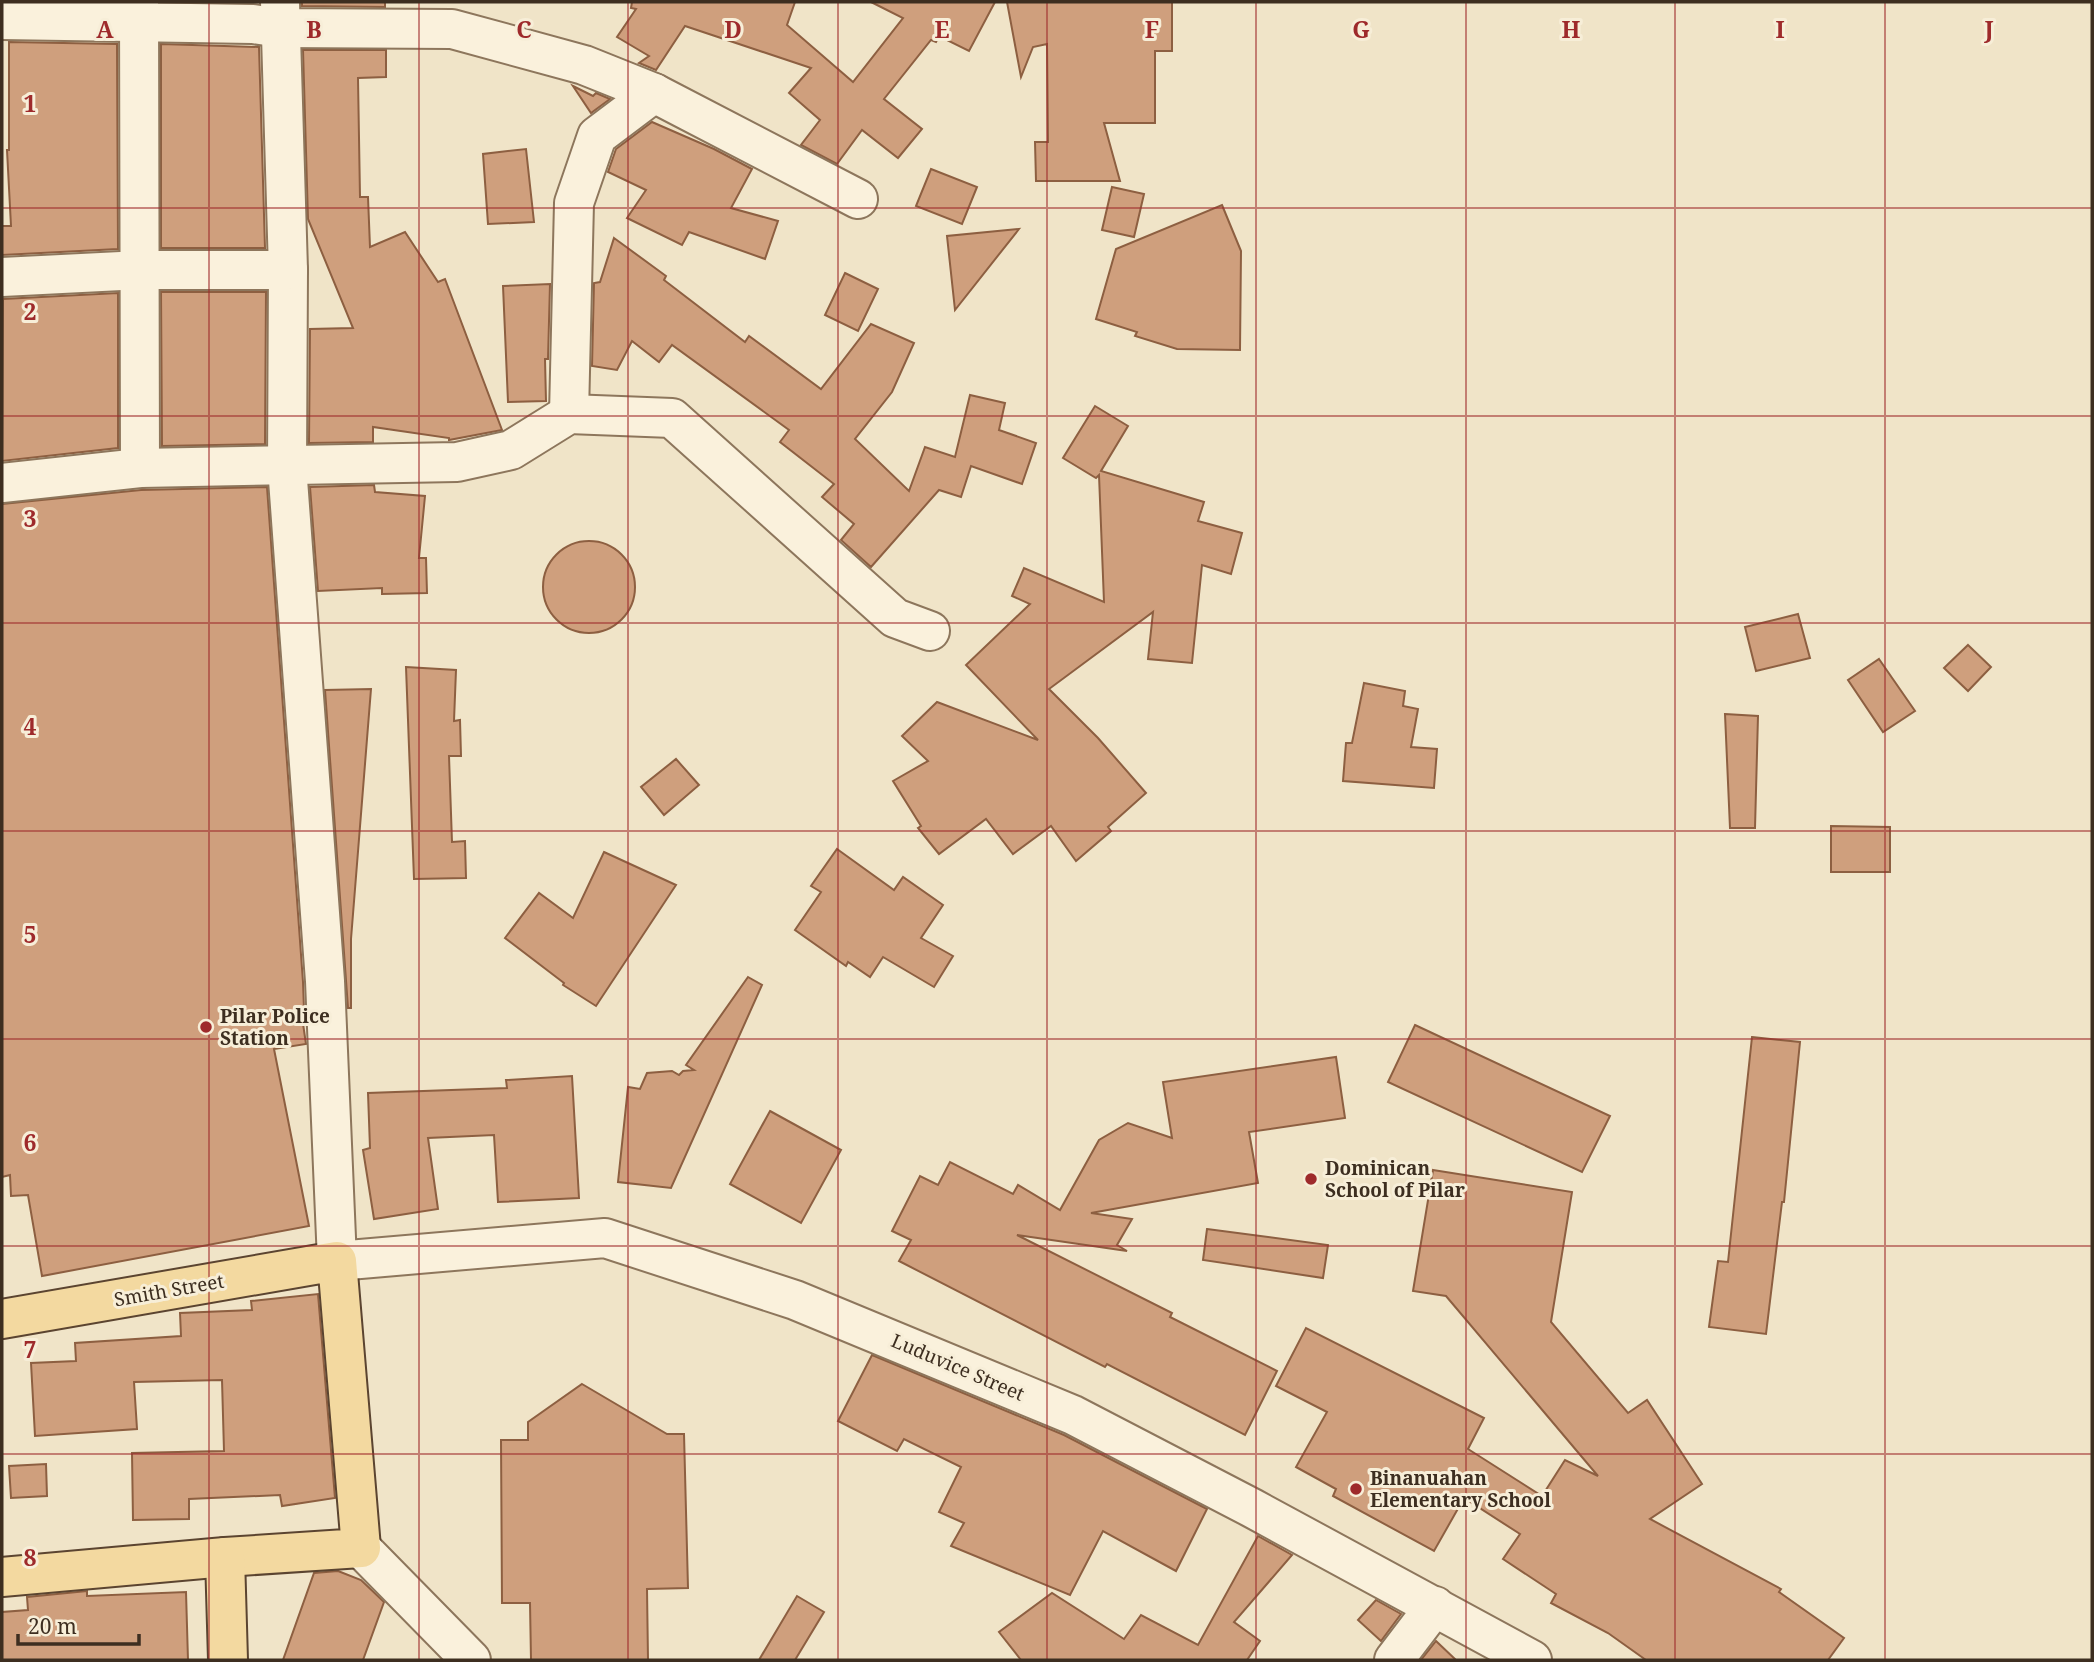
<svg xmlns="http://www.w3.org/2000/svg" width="2094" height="1662" font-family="'Noto Serif',serif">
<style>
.building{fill:#cf9f7d;stroke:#8d5f41;stroke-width:2}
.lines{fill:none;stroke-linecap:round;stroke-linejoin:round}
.minor-casing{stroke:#8d765c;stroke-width:42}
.primary-casing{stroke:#5b4430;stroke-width:42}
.minor{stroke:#faf1dc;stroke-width:38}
.primary{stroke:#f3d9a0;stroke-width:38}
.grid{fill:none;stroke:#9e2a2b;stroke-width:2;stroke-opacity:0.55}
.poi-dot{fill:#9e2a2b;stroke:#f7eed8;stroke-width:2.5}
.labels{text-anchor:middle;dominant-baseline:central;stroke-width:6;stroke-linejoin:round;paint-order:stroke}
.poi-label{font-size:19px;font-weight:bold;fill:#3d2e20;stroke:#f7eed8;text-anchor:start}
.street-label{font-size:19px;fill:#3d2e20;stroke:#f7eed8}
.grid-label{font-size:23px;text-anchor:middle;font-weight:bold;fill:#9e2a2b;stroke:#f7eed8;stroke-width:6;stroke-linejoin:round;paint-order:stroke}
</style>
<rect width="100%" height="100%" fill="#f0e4c8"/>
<g class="building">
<polygon points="302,2 385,2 385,7 302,6"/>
<polygon points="632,2 795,2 787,25 853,82 903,18 871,2 995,2 969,51 939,36 936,42 931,40 884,99 922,129 898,158 862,130 837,164 801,145 820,120 789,93 811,68 685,26 656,70 639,63 649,56 617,37 636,9 631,8"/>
<polygon points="1007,2 1172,2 1172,51 1155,51 1155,123 1104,123 1120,181 1036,181 1035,142 1048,142 1047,44 1033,47 1021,77"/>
<polygon points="9,42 117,44 118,249 2,255 2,226 11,226 7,150 9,150"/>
<polygon points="161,44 259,47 265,248 161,248"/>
<polygon points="303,50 386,50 386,77 358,78 360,197 368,197 370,247 405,232 438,282 445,279 502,430 449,440 449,438 373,427 373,442 309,443 310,329 353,328 308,219"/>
<polygon points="573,86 593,96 596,93 610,99 591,113"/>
<polygon points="652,122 714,149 752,169 731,208 778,221 765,259 689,232 682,245 627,218 646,190 608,172 616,149"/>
<polygon points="526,149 534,222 488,224 483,154"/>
<polygon points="931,169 977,187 962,224 916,206"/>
<polygon points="1112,187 1144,194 1134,237 1102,230"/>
<polygon points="1222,205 1241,251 1240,350 1177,349 1135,336 1137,332 1096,319 1116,249"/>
<polygon points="1019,229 955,310 947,236"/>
<polygon points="614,238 666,276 664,280 745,342 749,336 821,389 871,324 914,343 892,392 855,439 909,491 925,447 955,457 970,395 1005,403 999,430 1036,443 1022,484 971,466 961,497 939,490 871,567 841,540 854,524 822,497 834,484 780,442 789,430 672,345 659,362 632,341 617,370 592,366 594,283 600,282"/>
<polygon points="845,273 878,289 858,331 825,315"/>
<polygon points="550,284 548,359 545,359 546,401 508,402 503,286"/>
<polygon points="161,292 266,292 265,444 162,446"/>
<polygon points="118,293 118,448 2,461 3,299"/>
<polygon points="1095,406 1128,426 1101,471 1204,502 1198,521 1242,533 1231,574 1202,565 1192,663 1148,659 1153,612 1049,689 1098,738 1146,793 1108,827 1111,831 1076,861 1051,826 1013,854 986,819 939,854 918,828 921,826 893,781 928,761 902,736 937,702 1038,740 966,665 1030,604 1012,596 1024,568 1104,602 1099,475 1096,478 1063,458"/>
<polygon points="374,485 375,492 425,496 419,558 426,558 427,593 382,594 382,588 318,591 310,487"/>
<polygon points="267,487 303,982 304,1010 301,1010 306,1044 274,1049 309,1226 42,1276 28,1195 11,1196 10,1175 2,1177 2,504 141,490"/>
<circle cx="589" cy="587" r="46"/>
<polygon points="1798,614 1810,658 1756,671 1745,627"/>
<polygon points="1968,645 1991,667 1968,691 1944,668"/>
<polygon points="1879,659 1915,711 1883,732 1848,680"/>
<polygon points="406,667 456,670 454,721 460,720 461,756 449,756 452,842 465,841 466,878 414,879"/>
<polygon points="1364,683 1405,691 1403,706 1418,709 1411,747 1437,749 1434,788 1343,781 1346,743 1352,743"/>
<polygon points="371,689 351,939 351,1008 348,1008 325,690"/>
<polygon points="1725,714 1758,716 1755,828 1730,828"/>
<polygon points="676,759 699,785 664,815 641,787"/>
<polygon points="1831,826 1890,827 1890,872 1831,872"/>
<polygon points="837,849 894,890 903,877 943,905 921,938 953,956 934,987 883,957 870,977 848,962 846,966 795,930 821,892 811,886"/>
<polygon points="604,852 676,885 596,1006 563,985 564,983 505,938 539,893 573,918"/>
<polygon points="748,977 762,985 671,1188 618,1182 628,1087 640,1089 647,1073 672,1071 679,1075 683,1071 694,1070 686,1065"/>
<polygon points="1415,1025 1610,1116 1582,1172 1388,1082"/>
<polygon points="1752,1037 1800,1042 1784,1202 1782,1202 1766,1334 1709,1327 1718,1261 1728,1262"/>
<polygon points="1336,1057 1345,1118 1249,1132 1258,1183 1091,1213 1132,1219 1117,1245 1127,1251 1017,1235 1172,1313 1170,1317 1277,1371 1245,1435 1107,1364 1105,1367 899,1261 911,1240 892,1231 920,1176 938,1185 950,1162 1013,1194 1018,1185 1060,1210 1099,1140 1128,1123 1172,1138 1163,1082"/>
<polygon points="572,1076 579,1198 498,1202 494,1135 428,1138 438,1209 374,1219 363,1150 370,1148 368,1093 507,1088 506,1080"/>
<polygon points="770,1111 841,1150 801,1223 730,1184"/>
<polygon points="1433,1170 1572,1192 1551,1322 1628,1413 1647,1400 1702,1484 1650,1519 1781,1589 1779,1592 1844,1638 1828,1660 1646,1660 1608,1633 1551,1603 1556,1594 1503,1559 1520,1534 1464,1498 1434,1551 1333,1496 1336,1489 1296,1467 1327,1412 1276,1386 1306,1328 1484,1418 1468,1449 1542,1496 1565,1460 1598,1476 1446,1296 1413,1291"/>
<polygon points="1207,1229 1328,1245 1323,1278 1203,1260"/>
<polygon points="318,1294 335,1498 282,1506 280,1495 189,1499 189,1519 133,1520 132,1453 224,1451 222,1380 134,1382 137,1429 35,1436 31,1363 76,1361 75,1343 181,1336 180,1313 252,1310 251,1301"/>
<polygon points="872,1355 1064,1435 1207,1509 1176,1571 1103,1531 1070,1595 951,1546 964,1523 939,1512 961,1467 904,1439 897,1451 838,1421"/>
<polygon points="582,1384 667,1434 684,1434 688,1588 647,1589 648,1660 531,1660 530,1603 502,1603 501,1440 528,1440 528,1422"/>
<polygon points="46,1464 47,1496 11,1498 9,1466"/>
<polygon points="1258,1536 1292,1555 1234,1622 1260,1641 1247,1660 1021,1660 999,1632 1052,1593 1124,1639 1141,1615 1198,1645"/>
<polygon points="338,1571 361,1580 384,1602 363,1660 283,1660 314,1573"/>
<polygon points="87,1591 87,1596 186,1592 188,1660 2,1660 2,1612 28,1610 27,1597"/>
<polygon points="797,1596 824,1612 795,1660 759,1660"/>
<polygon points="1376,1600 1401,1614 1381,1641 1358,1620"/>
<polygon points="1436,1641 1456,1660 1421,1660"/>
</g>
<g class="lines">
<defs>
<g id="minor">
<polyline points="139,2 140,468"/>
<polyline points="280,2 288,270 287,466 325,981 337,1261 605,1238 795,1300 1073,1415 1252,1508 1532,1660"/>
<polyline points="2,20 253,24 280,28 452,29 584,65 654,93 858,199"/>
<polyline points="2,277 141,270 288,270"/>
<polyline points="569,414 574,203 597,136 654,93"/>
<polyline points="2,483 140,468 457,462 511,450 569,414 672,418 895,618 930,631"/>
<polyline points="361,1548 471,1660"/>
<polyline points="1394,1660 1435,1606"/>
</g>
<g id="primary">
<polyline points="2,1319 337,1261 361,1548 225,1557 2,1577"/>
<polyline points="225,1557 228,1660"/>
</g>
</defs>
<use href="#minor" class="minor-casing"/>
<use href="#primary" class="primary-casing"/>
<use href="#minor" class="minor"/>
<use href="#primary" class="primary"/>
</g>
<path class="grid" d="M209 2V1660M419 2V1660M628 2V1660M838 2V1660M1047 2V1660M1256 2V1660M1466 2V1660M1675 2V1660M1885 2V1660M2 208H2092M2 416H2092M2 623H2092M2 831H2092M2 1039H2092M2 1246H2092M2 1454H2092"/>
<g class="poi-dot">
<circle cx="206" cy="1027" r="7"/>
<circle cx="1311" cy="1179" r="7"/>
<circle cx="1356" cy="1489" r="7"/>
</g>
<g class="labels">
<g class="poi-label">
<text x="220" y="1016">Pilar Police<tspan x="220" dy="22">Station</tspan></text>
<text x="1325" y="1168">Dominican<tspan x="1325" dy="22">School of Pilar</tspan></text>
<text x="1370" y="1478">Binanuahan<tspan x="1370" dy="22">Elementary School</tspan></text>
</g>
<g class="street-label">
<text transform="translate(169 1290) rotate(-10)">Smith Street</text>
<text transform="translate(958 1367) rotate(23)">Luduvice Street</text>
</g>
</g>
<g class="grid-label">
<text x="105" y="38">A</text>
<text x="314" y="38">B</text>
<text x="524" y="38">C</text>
<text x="733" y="38">D</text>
<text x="942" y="38">E</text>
<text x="1152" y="38">F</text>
<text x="1361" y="38">G</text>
<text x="1571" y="38">H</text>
<text x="1780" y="38">I</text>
<text x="1989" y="38">J</text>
<text x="30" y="112">1</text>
<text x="30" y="320">2</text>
<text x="30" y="527">3</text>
<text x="30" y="735">4</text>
<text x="30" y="943">5</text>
<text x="30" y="1151">6</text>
<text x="30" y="1358">7</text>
<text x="30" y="1566">8</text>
</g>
<rect width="2094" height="1662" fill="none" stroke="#3d2e20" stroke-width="7"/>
<path d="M18 1634v10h121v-10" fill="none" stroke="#3d2e20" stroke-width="3.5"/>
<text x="28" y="1634" font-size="21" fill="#3d2e20" stroke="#f7eed8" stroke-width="5" paint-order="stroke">20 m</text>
</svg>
